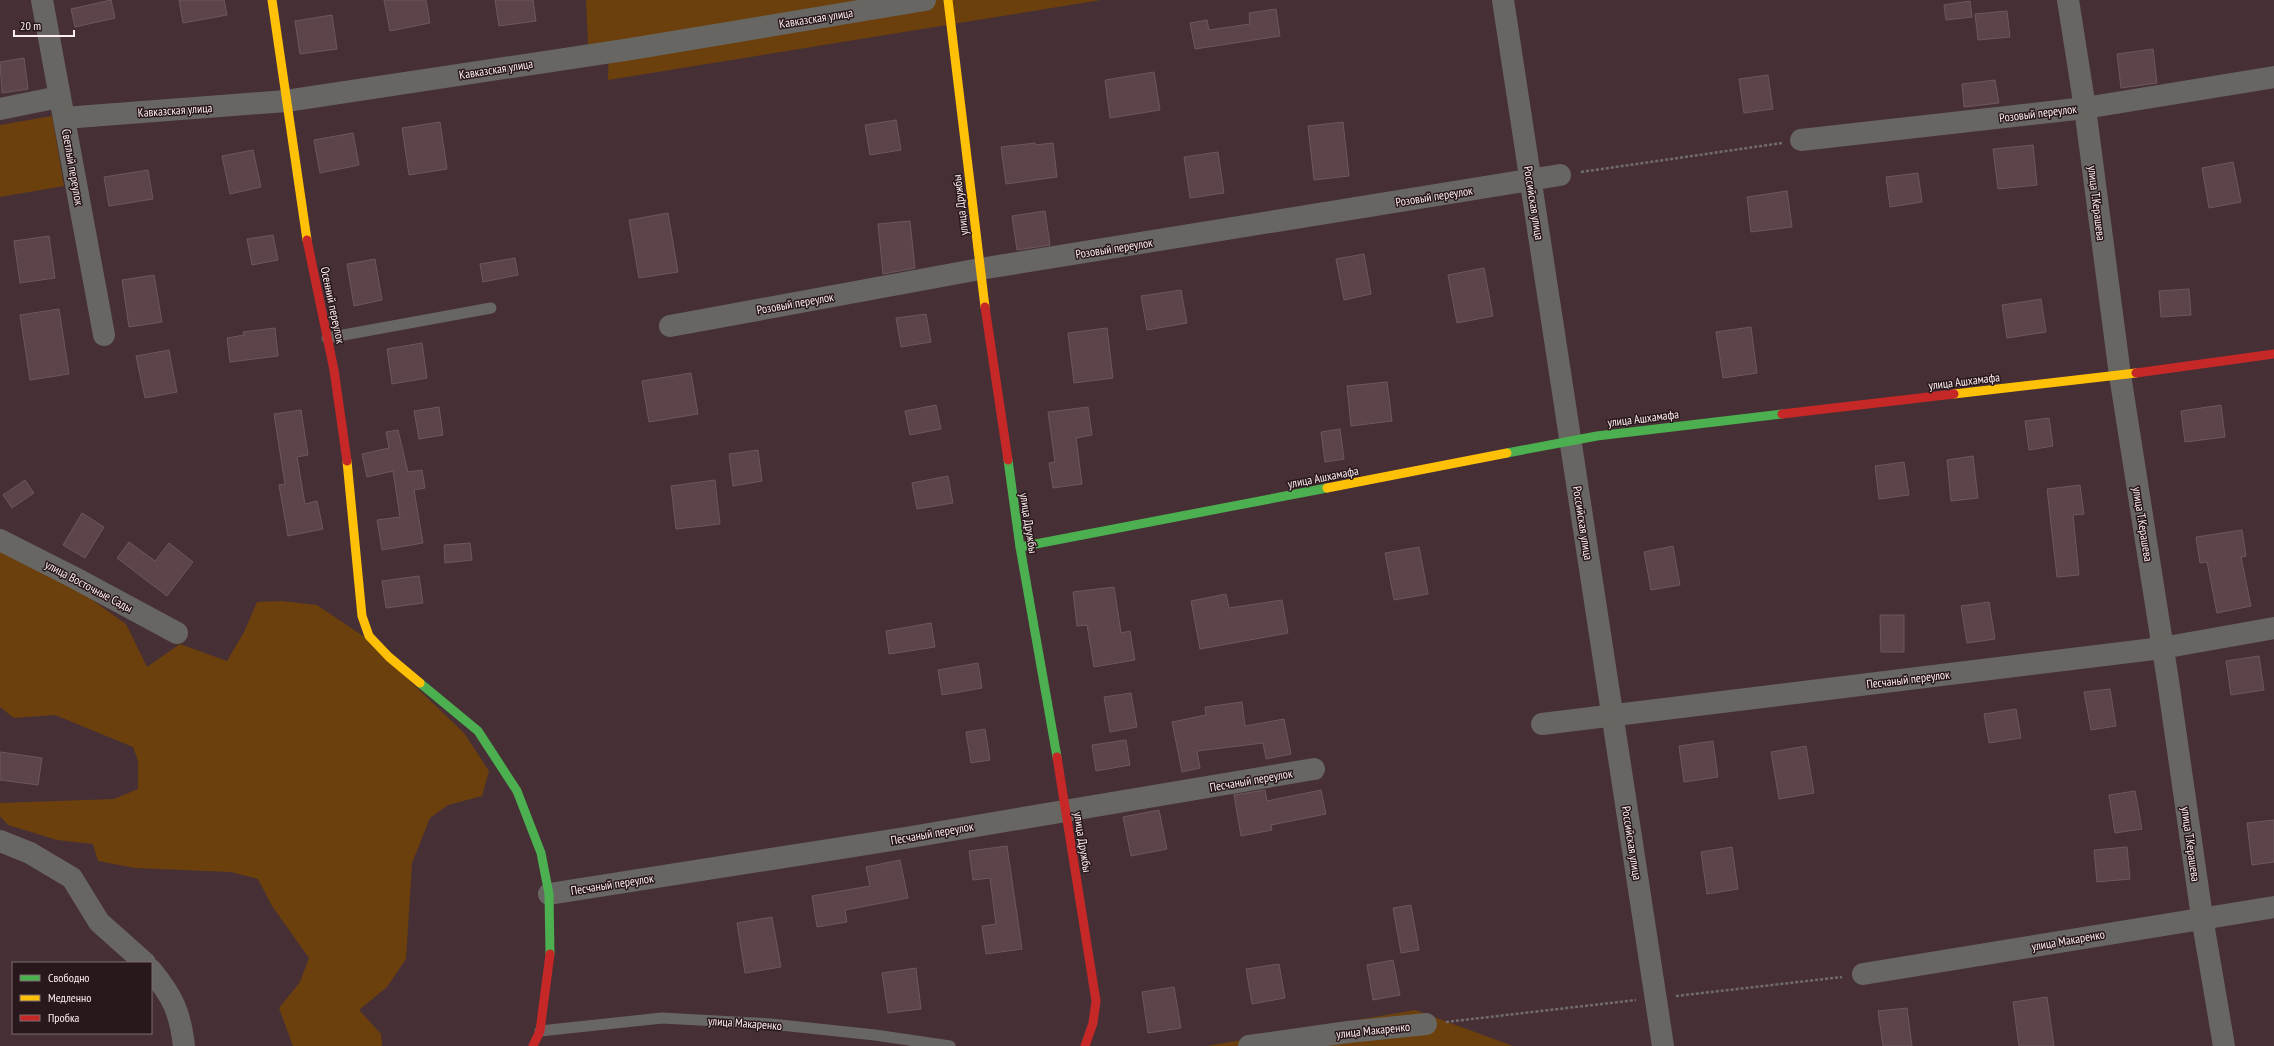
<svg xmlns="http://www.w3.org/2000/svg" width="2274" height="1046" font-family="'PT Sans Narrow',sans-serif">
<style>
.green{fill:#6b400d}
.building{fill:#5d434a;stroke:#6b595d}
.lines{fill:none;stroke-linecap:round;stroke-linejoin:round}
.path{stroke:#716c6c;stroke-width:2.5;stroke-dasharray:3 2;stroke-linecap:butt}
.lane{stroke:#686662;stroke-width:11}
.street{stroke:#686662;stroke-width:22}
.fast{stroke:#4caf50;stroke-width:9}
.slow{stroke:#ffc107;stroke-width:9}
.jam{stroke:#c62828;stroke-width:9}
.labels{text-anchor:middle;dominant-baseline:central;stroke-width:3;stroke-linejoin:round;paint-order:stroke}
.street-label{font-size:12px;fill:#fcedf0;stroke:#28171b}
</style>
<rect width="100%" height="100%" fill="#463036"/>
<g class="green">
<polygon points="586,0 1101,0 608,80 609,43 588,44"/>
<polygon points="52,116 64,186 0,197 0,125"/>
<polygon points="0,548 85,595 126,624 147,667 180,644 227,661 244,632 257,602 281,601 317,605 363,636 464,733 489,771 482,796 448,805 430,818 412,863 406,959 387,987 359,1010 381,1034 382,1046 293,1046 279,1008 300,982 309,958 272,906 258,879 231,872 135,868 98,861 93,844 57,840 8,825 0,816 0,803 114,799 138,789 138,761 133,747 55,715 14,718 0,707"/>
<polygon points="1415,1010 1513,1046 1207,1046"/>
</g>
<g class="building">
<polygon points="111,0 115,18 75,27 71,9"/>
<polygon points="179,0 224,0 227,15 183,23"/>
<polygon points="384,0 426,0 430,23 390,31"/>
<polygon points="495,0 533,0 536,21 499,26"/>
<polygon points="1970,1 1972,17 1946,20 1944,5"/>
<polygon points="1276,9 1280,36 1195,49 1190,23 1207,20 1209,30 1250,24 1249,13"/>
<polygon points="2007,11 2010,37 1978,40 1975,14"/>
<polygon points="332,15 337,49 300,54 295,21"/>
<polygon points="2153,49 2157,83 2121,88 2117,54"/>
<polygon points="24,58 28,89 2,93 0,62"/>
<polygon points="1154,72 1160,110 1110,118 1105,80"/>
<polygon points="1768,75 1773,109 1744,113 1739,79"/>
<polygon points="1995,80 1999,103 1964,107 1962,84"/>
<polygon points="896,120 901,150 870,155 865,125"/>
<polygon points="440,122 447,169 409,175 402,128"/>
<polygon points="1343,122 1349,176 1314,180 1308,126"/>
<polygon points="353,133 359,165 320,173 314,140"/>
<polygon points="1035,143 1035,145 1053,143 1057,177 1006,184 1001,147"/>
<polygon points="2033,145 2037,185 1998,189 1993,149"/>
<polygon points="253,150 261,187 230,194 222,156"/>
<polygon points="1218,152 1224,193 1190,198 1184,157"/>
<polygon points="2233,162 2241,202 2209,208 2202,168"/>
<polygon points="148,170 153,199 109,206 104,177"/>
<polygon points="1918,173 1922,202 1890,207 1886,177"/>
<polygon points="1787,191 1792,227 1751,232 1747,197"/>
<polygon points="1045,211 1050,245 1017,250 1012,216"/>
<polygon points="668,213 678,272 639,278 629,220"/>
<polygon points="910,221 915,268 883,274 878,224"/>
<polygon points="273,235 278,260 252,265 247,239"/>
<polygon points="49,236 55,278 20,283 14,241"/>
<polygon points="1364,254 1371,294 1344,300 1336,259"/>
<polygon points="515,258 518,275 483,282 480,264"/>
<polygon points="375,259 382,300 354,306 347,264"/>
<polygon points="1484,268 1493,316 1457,323 1448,275"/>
<polygon points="154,275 162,322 129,327 122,280"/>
<polygon points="2189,289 2191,315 2161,317 2159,291"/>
<polygon points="1181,290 1187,323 1147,330 1141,296"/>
<polygon points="2041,299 2046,332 2007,338 2002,305"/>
<polygon points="59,309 69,374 30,380 20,315"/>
<polygon points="926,314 931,342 901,347 896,318"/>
<polygon points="1751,327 1757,373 1723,378 1716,332"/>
<polygon points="275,328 278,356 230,362 227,338 244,335 243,332"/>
<polygon points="1107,328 1113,378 1074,383 1068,333"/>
<polygon points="422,343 427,378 392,384 387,349"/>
<polygon points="169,350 177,392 145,398 136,356"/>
<polygon points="691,373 698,414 649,422 642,381"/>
<polygon points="1387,382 1392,421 1351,426 1347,386"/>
<polygon points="936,405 941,429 910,435 905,411"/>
<polygon points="2221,405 2225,437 2185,442 2181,411"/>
<polygon points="439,407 443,435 419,439 414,411"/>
<polygon points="1088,407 1092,435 1076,438 1082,484 1053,488 1049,463 1055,462 1048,412"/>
<polygon points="301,410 308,455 297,457 305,504 317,501 323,529 288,536 279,485 285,484 274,414"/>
<polygon points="2049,418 2053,446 2029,450 2025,421"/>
<polygon points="1340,429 1344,459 1325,462 1321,432"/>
<polygon points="398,430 408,472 422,470 425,488 414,490 423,543 382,550 377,520 400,517 393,471 367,477 362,454 389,448 386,432"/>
<polygon points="758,450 762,481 733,486 729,454"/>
<polygon points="1973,456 1978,498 1951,501 1947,460"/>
<polygon points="1904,462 1909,495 1879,499 1875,466"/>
<polygon points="948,476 953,503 917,509 912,483"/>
<polygon points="25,480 34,493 12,508 3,495"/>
<polygon points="715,480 720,524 676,529 671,486"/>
<polygon points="2080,485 2084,514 2073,515 2079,575 2057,577 2047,489"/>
<polygon points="82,513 104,527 85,558 63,545"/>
<polygon points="2242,530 2246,556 2241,557 2251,606 2217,613 2207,562 2200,563 2196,537"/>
<polygon points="129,542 155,561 169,543 193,562 167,596 117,558"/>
<polygon points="470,543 472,560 445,563 444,545"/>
<polygon points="1673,546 1680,585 1651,590 1644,552"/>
<polygon points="1419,547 1428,594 1394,600 1385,553"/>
<polygon points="419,576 423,603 386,608 382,581"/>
<polygon points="1114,587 1121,633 1130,631 1135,660 1094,667 1087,625 1077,626 1073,592"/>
<polygon points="1226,594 1229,608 1282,600 1288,633 1200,649 1191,601"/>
<polygon points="1989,602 1995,639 1967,643 1961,606"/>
<polygon points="1880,615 1904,615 1904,652 1881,652"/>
<polygon points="931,623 935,647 889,654 886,631"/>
<polygon points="2259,656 2264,690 2231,695 2226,661"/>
<polygon points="978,663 982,688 942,695 938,670"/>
<polygon points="2110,689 2116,726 2091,730 2084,692"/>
<polygon points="1131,693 1137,727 1110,732 1104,697"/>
<polygon points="1242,702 1245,726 1284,719 1291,754 1266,759 1263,743 1197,751 1200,768 1182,772 1172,722 1206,715 1205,707"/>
<polygon points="2016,709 2021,738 1989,743 1984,714"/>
<polygon points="985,729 990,760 971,763 966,732"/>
<polygon points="1126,740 1130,765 1096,771 1092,745"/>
<polygon points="1713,741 1718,777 1684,782 1679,746"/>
<polygon points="1806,746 1814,793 1779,799 1771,752"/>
<polygon points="0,752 42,758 38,785 0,780"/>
<polygon points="1265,790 1267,801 1321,790 1326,814 1271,825 1272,830 1241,836 1234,795"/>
<polygon points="2135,791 2142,829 2115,833 2109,795"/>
<polygon points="1159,810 1167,849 1131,856 1123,817"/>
<polygon points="2274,820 2274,862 2252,865 2247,823"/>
<polygon points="1007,846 1022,949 986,954 982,926 996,924 990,878 973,880 969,851"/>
<polygon points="1732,847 1738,889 1707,894 1701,852"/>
<polygon points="2127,847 2130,879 2097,882 2094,850"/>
<polygon points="900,860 908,898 845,910 847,922 817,927 812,896 870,886 866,867"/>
<polygon points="1411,905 1419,950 1401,953 1393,908"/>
<polygon points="772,917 781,967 745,973 737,923"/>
<polygon points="1393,960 1400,995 1373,1000 1367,965"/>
<polygon points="1279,964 1285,998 1252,1004 1246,969"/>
<polygon points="916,968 921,1009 888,1013 882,973"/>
<polygon points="1174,987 1181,1028 1148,1033 1142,992"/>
<polygon points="2047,997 2054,1046 2019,1046 2013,1002"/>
<polygon points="1907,1008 1912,1046 1883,1046 1878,1011"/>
</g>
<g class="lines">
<g class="path">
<polyline points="1581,172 1782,143"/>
<polyline points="1676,996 1842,977"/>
<polyline points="1446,1022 1636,1000"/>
</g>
<g class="lane">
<polyline points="327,338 491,308"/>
<polyline points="540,1031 662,1018 771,1024 875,1035 950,1046"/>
</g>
<g class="street">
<polyline points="42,0 104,335"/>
<polyline points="1503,0 1663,1046"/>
<polyline points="2068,0 2085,108 2120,375 2168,681 2202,917 2224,1046"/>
<polyline points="0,109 59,97"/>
<polyline points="64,118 286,101 631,49 925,0"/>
<polyline points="1801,140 2085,108 2274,77"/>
<polyline points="670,326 980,269 1560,175"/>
<polyline points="0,540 75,578 177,633"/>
<polyline points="1542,724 2162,648 2274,628"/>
<polyline points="0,841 30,853 72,878 99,922 145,963"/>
<polyline points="549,894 905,838 1314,769"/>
<path d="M151 970C173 997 180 1012 184 1046"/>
<polyline points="1863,974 2274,907"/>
<polyline points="1249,1046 1348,1032 1426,1024"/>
</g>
<g class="fast">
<polyline points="1507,453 1597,436 1782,414"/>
<polyline points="1008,460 1020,547 1057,757"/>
<polyline points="1020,547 1327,488"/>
<polyline points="420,683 478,731 517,791 541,853 549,894 550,954"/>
</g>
<g class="slow">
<polyline points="272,0 307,240"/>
<polyline points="948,0 985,307"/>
<polyline points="1954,394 2136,373"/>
<polyline points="347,461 362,616 369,636 389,657 420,683"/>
<polyline points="1327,488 1507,453"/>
</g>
<g class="jam">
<polyline points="307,240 334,370 347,461"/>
<polyline points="985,307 1008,460"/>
<polyline points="2136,373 2274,354"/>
<polyline points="1782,414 1954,394"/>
<polyline points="1057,757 1096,1001 1093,1023 1085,1046"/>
<polyline points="533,1046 540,1031 550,954"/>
</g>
</g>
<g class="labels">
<g class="street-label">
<text transform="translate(816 18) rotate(-9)">Кавказcкая улица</text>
<text transform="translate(496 69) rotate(-9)">Кавказcкая улица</text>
<text transform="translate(175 110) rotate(-4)">Кавказcкая улица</text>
<text transform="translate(2038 113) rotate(-7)">Розовый переулок</text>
<text transform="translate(73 167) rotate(80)">Светлый переулок</text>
<text transform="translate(1434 196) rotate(-9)">Розовый переулок</text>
<text transform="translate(1534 203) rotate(81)">Российская улица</text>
<text transform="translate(2097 203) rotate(83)">улица Т.Керашева</text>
<text transform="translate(960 205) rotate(-97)">улица Дружбы</text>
<text transform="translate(1114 248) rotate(-9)">Розовый переулок</text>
<text transform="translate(795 303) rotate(-10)">Розовый переулок</text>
<text transform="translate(333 305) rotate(78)">Осенний переулок</text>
<text transform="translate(1964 381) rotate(-7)">улица Ашхамафа</text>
<text transform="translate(1643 418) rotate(-7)">улица Ашхамафа</text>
<text transform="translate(1323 477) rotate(-11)">улица Ашхамафа</text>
<text transform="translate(1029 523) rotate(81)">улица Дружбы</text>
<text transform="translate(1583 523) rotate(81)">Российская улица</text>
<text transform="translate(2143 524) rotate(81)">улица Т.Керашева</text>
<text transform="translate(89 586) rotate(28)">улица Восточные Сады</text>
<text transform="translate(1908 679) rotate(-7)">Песчаный переулок</text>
<text transform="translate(1251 780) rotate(-10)">Песчаный переулок</text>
<text transform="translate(932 833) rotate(-10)">Песчаный переулок</text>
<text transform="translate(1083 842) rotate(81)">улица Дружбы</text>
<text transform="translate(1632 843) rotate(81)">Российская улица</text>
<text transform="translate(2191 844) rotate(82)">улица Т.Керашева</text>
<text transform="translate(612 884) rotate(-9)">Песчаный переулок</text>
<text transform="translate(2068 940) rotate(-10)">улица Макаренко</text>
<text transform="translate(745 1023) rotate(4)">улица Макаренко</text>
<text transform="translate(1373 1030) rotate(-6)">улица Макаренко</text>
</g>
</g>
<rect x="12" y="962" width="140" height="72" fill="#28171b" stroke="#7d6d70"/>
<rect x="20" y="975" width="20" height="6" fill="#4caf50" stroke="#7d6d70"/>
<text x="48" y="982" font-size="12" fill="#fcedf0">Свободно</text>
<rect x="20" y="995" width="20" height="6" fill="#ffc107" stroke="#7d6d70"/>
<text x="48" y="1002" font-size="12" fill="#fcedf0">Медленно</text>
<rect x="20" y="1015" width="20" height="6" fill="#c62828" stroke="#7d6d70"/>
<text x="48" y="1022" font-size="12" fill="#fcedf0">Пробка</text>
<path d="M14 30v6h60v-6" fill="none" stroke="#fcedf0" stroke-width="2"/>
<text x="20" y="30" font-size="12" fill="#fcedf0" stroke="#28171b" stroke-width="3" paint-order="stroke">20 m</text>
</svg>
